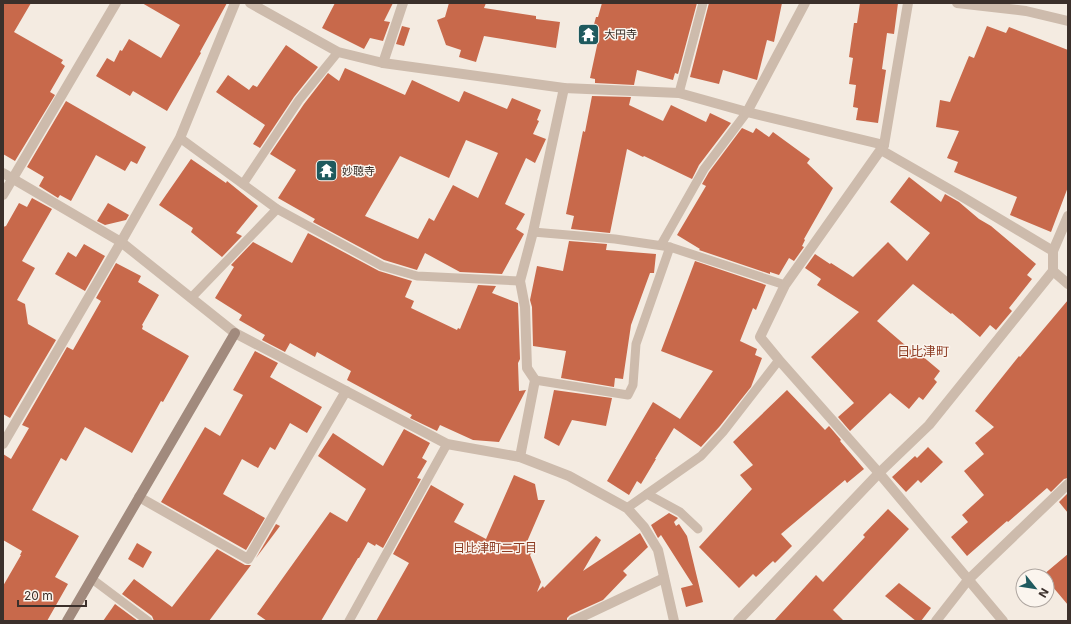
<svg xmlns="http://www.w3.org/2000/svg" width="1071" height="624" font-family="Inter,'Noto Sans JP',sans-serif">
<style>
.building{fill:#c8694b;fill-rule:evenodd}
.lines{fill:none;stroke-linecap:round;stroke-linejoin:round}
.lane{stroke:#cdbbac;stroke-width:9}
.street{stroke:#cdbbac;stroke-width:10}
.secondary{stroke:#a18a7d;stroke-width:10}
.labels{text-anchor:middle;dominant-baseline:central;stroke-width:3;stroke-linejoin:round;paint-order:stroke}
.poi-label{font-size:11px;fill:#3b302b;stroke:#fbf5ee;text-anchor:start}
.neighbourhood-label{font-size:12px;fill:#8c3b22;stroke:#fbf5ee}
.quarter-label{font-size:13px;fill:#8c3b22;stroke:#fbf5ee}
</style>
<rect width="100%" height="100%" fill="#f4ebe1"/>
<g class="building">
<polygon points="3,3 31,3 14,32 63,60 61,63 65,66 50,92 55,95 15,161 3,154"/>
<polygon points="142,3 227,3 200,52 201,53 167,111 133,91 130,96 96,76 107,58 114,62 120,50 122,51 129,39 161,58 180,25"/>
<polygon points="335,3 393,3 384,21 390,22 383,41 370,38 364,49 322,28"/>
<polygon points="449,3 486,3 484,8 536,16 536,19 560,22 556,48 484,36 476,62 459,57 461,50 446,45 437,20 445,17"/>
<polygon points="602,3 697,3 678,74 675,73 673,80 637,70 634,85 595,83 595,79 590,78 598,41 590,39 596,17 598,17"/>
<polygon points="709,3 782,3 774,42 767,40 757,80 723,70 719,84 690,77"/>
<polygon points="860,3 898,3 894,34 887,33 882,69 886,70 878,123 856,120 858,108 853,107 856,85 849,84 853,58 849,57 854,23 857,23"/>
<polygon points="402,26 410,28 404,46 396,44"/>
<polygon points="987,26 1006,33 1009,27 1068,50 1068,187 1051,232 1010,215 1017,197 954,172 958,162 947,158 959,131 936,127 940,100 950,102 969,56 974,58"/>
<polygon points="286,45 318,67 294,97 260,148 253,144 265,125 216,92 228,75 249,90 253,85 257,87"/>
<path d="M345 68 405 95 412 80 459 102 464 91 507 109 512 98 541 110 537 120 539 121 533 134 546 139 535 163 526 158 505 204 525 214 516 229 524 234 502 274 460 272 425 253 417 270 384 260 313 222 315 219 278 198 296 170 270 154 304 104 328 73 339 81ZM466 140 498 153 478 198 453 185 434 221 429 218 418 239 365 216 400 156 449 178Z"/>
<polygon points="592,96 631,97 629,105 663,121 671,105 706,122 710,113 731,123 699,165 692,179 644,156 643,157 627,149 610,233 571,229 574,216 566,214 583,131 585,132"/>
<polygon points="66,101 146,147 137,164 131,161 125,171 96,155 71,201 60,195 58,198 39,186 44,177 27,167"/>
<polygon points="742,128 753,133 756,128 769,137 773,132 810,159 807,163 833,188 804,239 805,240 802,246 804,247 794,261 789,258 779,275 770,272 770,274 699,250 700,249 677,235 706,186 702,184 709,172"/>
<polygon points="191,159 226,183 227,181 258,206 236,233 242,236 222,257 191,232 193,228 159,205"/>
<polygon points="909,177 941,202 945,194 959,202 979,219 991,226 1036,264 1027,275 1032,279 1009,308 1012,311 996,330 990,325 980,337 952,313 951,314 913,284 877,321 919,357 921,355 940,371 934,379 937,382 923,400 919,397 909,409 890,393 850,431 838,417 854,403 811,357 859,312 817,285 821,279 805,268 815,254 830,264 831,263 853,277 888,242 907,261 930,233 890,202"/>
<polygon points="32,198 52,209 22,261 35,268 17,300 25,304 28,324 56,340 10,418 3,414 3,227 6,226 19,203 27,207"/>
<polygon points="108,203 129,215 126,220 105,225 97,221"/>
<polygon points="308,233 379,271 412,281 405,297 414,301 411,308 457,330 458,328 460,329 478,285 496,286 492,293 518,303 520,359 518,363 519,391 526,390 499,442 473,440 440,425 437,431 410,418 412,415 347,380 351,371 317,352 315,357 290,343 285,352 262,340 265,335 239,320 242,315 215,298 234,267 231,265 253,242 292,263"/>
<polygon points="569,241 607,244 606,250 656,254 654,273 650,273 631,325 623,379 615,378 614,387 561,378 566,351 533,346 532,307 530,300 537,266 563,271"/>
<polygon points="84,244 105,256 85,291 55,274 68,252 76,257"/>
<polygon points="695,261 766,285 756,310 753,308 740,341 757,349 755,355 762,358 751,387 720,426 701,447 674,428 655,459 656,459 641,484 637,481 629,495 607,481 653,402 680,419 684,413 713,371 661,351"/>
<polygon points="116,263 141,276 138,282 159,295 142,325 143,326 142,329 189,356 163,402 161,401 132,453 85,427 66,461 61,458 32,510 79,536 55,577 68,584 47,621 3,621 3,586 21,555 20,555 22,551 3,540 3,454 11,459 29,428 22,425 67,347 73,350 101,301 96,298"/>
<polygon points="1068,300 1068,478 1064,479 1051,492 1047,488 1008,522 1007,521 967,556 951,537 968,522 962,515 984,495 964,471 984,454 975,443 994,427 975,411 1019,356 1020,357"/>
<polygon points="255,351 278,363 270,377 322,407 307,433 290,423 275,450 270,447 258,468 242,459 223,494 265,518 246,550 161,502 205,427 220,436 243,395 233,390"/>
<polygon points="554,390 612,398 606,426 572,420 559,446 544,438"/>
<polygon points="787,390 825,430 829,426 841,440 840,441 864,469 847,483 845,480 781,534 792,546 775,563 773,561 756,577 753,574 739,588 699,547 752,489 740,475 753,465 733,442"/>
<polygon points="404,429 430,443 422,458 427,461 417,478 421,479 383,548 376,544 375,546 368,542 359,558 358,558 321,621 267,621 257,614 330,512 347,522 366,489 318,456 333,433 383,466"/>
<polygon points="928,447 943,462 921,483 918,480 906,492 892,477 915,456 917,458"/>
<polygon points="514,475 535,484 538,500 545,500 526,544 534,550 530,555 541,582 537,592 543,586 544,588 596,536 601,540 583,571 640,533 648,547 623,571 627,575 603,600 570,615 567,618 567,621 376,621 409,563 393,554 431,485 464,504 454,522 486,539"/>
<polygon points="1068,493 1068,513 1059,502"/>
<polygon points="888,509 909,529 833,610 844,621 774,621 816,575 823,582 865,537 863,535"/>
<polygon points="669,513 678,518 674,522 676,526 679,524 687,536 703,602 686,607 681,588 693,585 661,535 658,538 651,525"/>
<polygon points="276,524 280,526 256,558"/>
<polygon points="137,543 152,552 143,568 128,559"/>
<polygon points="217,549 245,565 251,565 209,621 154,621 152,616 122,594 134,579 172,607"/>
<polygon points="1068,554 1068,605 1047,580 1047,576 1044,576 1043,575"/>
<polygon points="899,583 931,608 921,621 916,621 885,596"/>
<polygon points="115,604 138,621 103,621"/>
</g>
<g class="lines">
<g class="lane">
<polyline points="679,93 703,3"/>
<polyline points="180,138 277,209 382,266 417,276 520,281"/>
<polyline points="243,184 299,100 338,52"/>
<polyline points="533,232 615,239 670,247 785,285"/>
<polyline points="661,245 704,169 747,112"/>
<polyline points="191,298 277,209"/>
<polyline points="535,380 628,395 633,385 636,344 670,247"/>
<polyline points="647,494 680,512 698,529"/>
<polyline points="627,508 701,456 723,432 779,360"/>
<polyline points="92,579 148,621"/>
<polyline points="349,621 447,444"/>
</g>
<g class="street">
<polyline points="250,3 338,52 383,63 564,88 679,93 747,112 884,145"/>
<polyline points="908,3 884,145 785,285 760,337 779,360 879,473 1003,621"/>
<polyline points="957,3 1026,11 1068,21"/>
<polyline points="383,63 403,3"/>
<polyline points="747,112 805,3"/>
<polyline points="881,150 956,193 1053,251"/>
<polyline points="3,173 121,242 235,333 447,444 520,457 569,476 627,508 644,527 658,550 674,621"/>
<polyline points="3,195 116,3"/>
<polyline points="1053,271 1068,284"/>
<polyline points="3,444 121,242 180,138 235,3"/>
<polyline points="520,457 535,380 527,368 525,307 520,281 533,232 564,88"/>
<polyline points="139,497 248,559 346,391"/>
<polyline points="573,621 664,578"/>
<polyline points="738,621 879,473 929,425 1053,271 1053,251 1068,216"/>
<polyline points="936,621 968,580 1068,484"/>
</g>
<polyline class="secondary" points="67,621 235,333"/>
</g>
<defs>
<symbol id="temple-square" viewBox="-11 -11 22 22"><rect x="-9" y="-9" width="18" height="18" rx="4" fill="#1f5a5e" stroke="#fbf5ee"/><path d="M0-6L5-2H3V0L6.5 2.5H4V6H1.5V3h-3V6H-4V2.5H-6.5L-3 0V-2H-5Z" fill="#fff"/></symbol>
</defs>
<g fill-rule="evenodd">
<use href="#temple-square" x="576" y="22" width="25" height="25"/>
<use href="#temple-square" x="314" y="158" width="25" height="25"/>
</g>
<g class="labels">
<g class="poi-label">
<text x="604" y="34">大円寺</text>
<text x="342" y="171">妙聴寺</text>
</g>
<g class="neighbourhood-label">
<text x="495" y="547">日比津町二丁目</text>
</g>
<g class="quarter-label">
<text x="923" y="351">日比津町</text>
</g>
</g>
<rect width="1071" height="624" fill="none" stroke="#3b302b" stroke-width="8"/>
<g transform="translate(1035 588) rotate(120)"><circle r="19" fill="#fbf5ee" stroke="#aea6a0"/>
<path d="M0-3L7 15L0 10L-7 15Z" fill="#1f5a5e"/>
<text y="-6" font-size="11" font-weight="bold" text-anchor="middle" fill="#3b302b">N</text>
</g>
<path d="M18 600v6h68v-6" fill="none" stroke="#3b302b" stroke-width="2"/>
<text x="24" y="600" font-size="12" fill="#3b302b" stroke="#fbf5ee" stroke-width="3" paint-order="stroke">20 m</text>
</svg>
